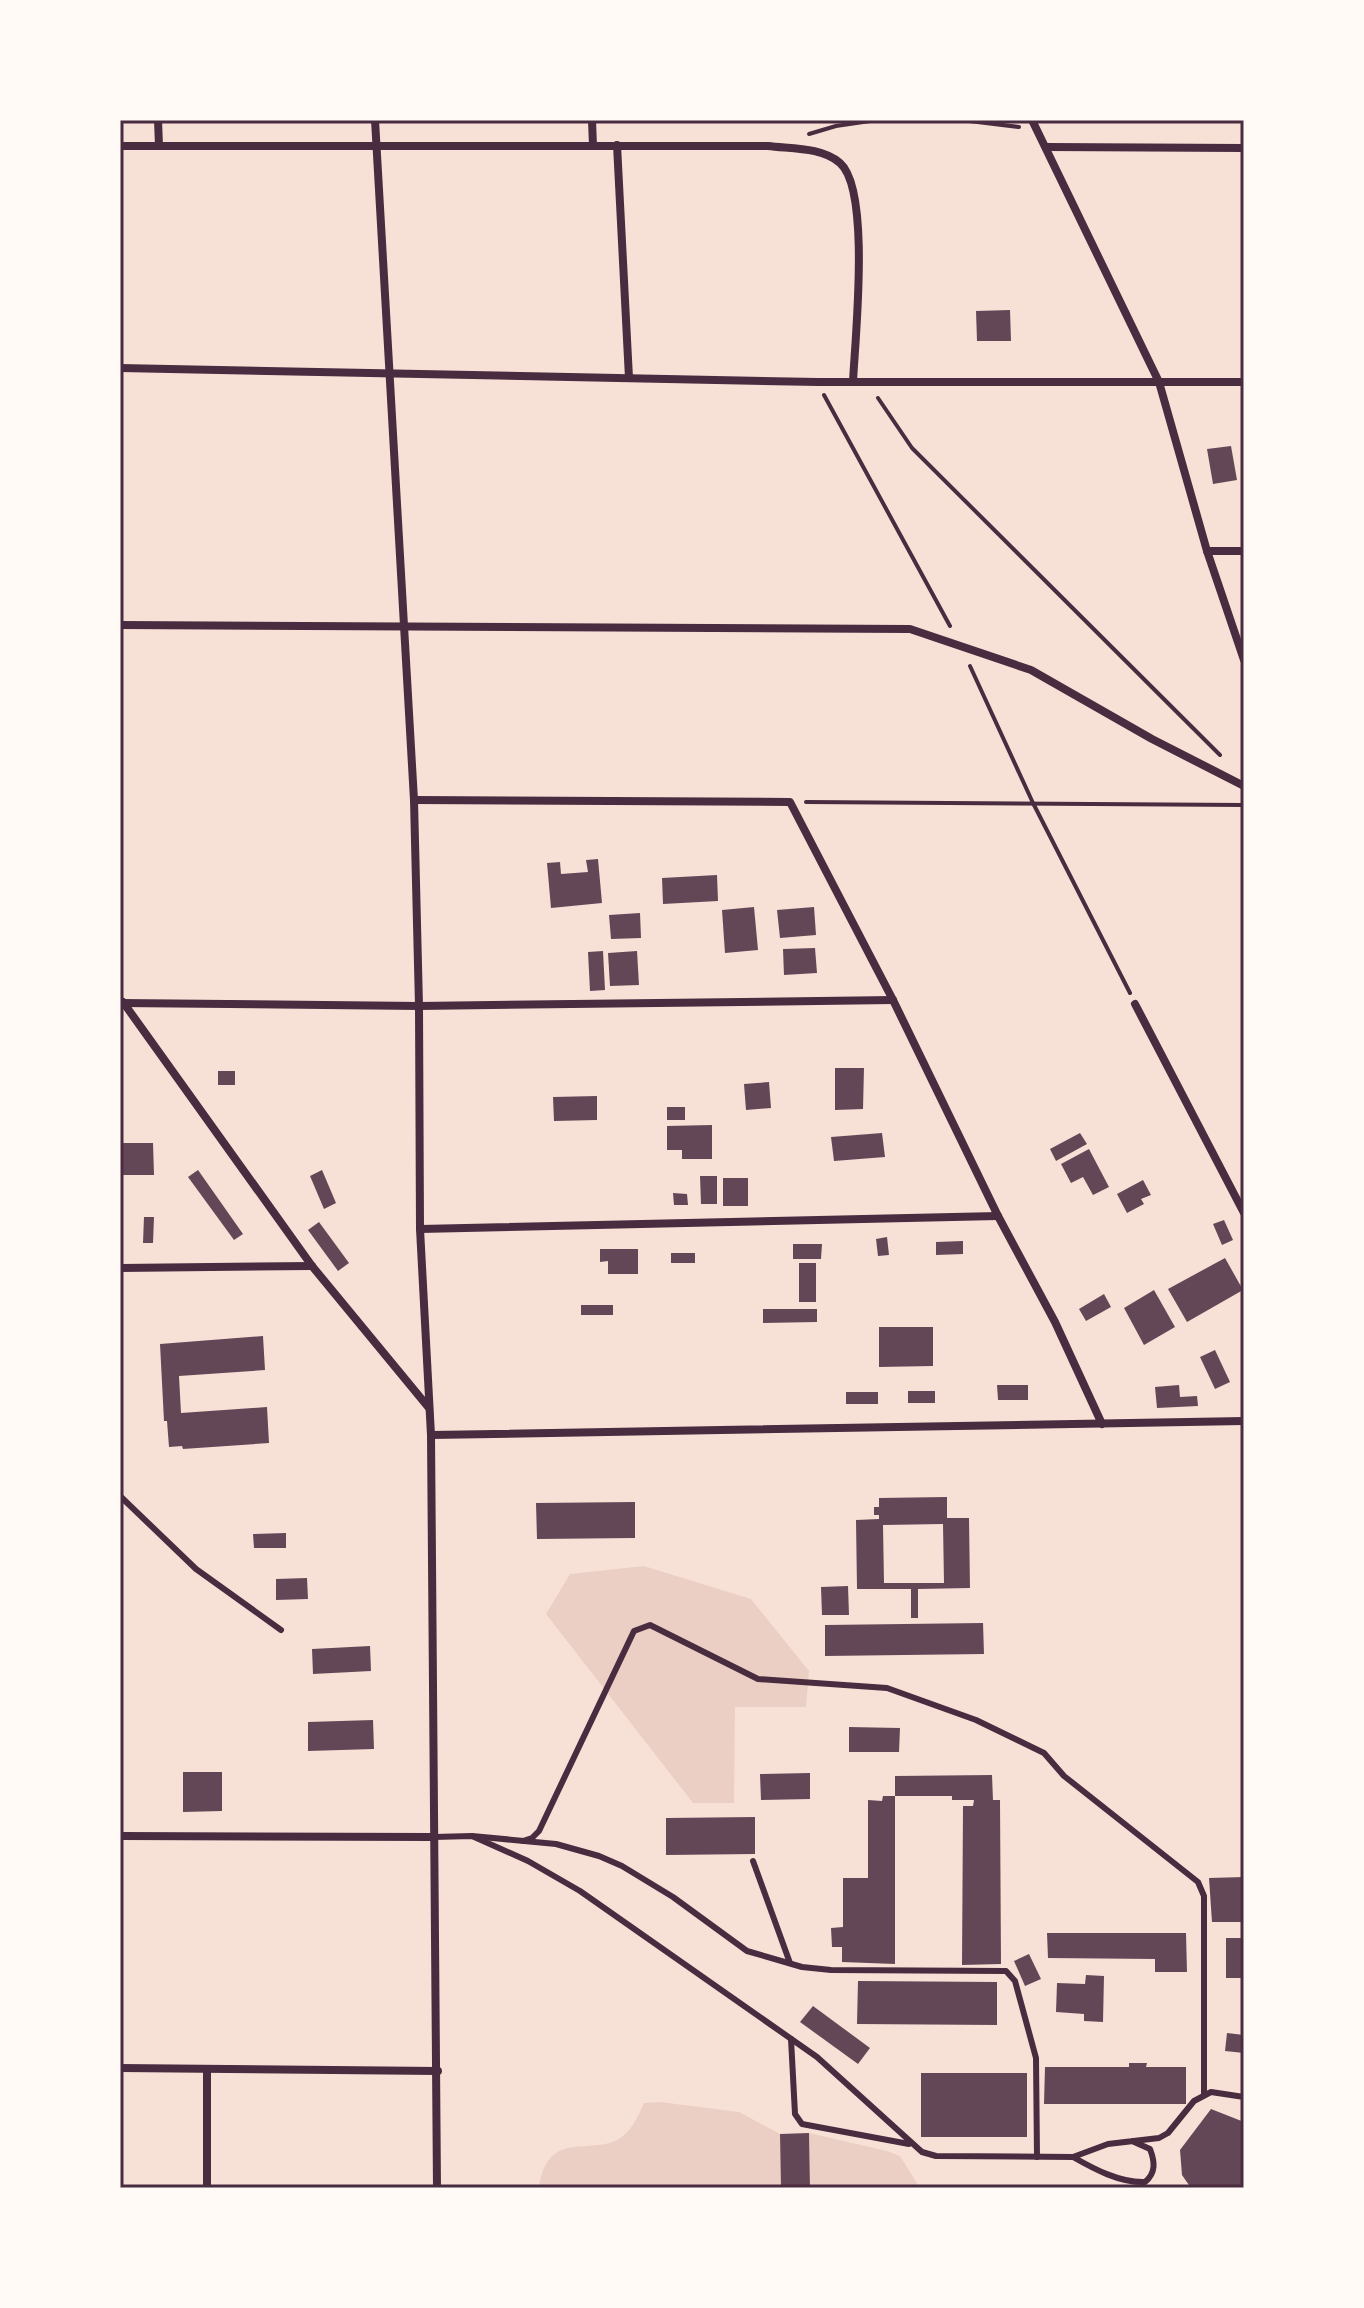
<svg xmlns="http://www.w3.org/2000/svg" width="1364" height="2308" font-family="Overpass,sans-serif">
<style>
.green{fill:#ebcfc5}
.building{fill:#644757;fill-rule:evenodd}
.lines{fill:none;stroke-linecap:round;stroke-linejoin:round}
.path{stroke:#4a2c40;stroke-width:4}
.service{stroke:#4a2c40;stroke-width:6}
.minor{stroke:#4a2c40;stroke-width:8}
.neatline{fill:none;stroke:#4a2c40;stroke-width:3}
</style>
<rect width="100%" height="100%" fill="#f7e1d7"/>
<g class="green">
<polygon points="644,1566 751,1599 809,1671 806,1707 735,1707 734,1803 693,1803 546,1614 570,1574"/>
<path d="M660 2102 739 2112 780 2134 781 2188H539C548 2125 594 2159 623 2136 633 2128 639 2114 644 2103Z"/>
<polygon points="809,2133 887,2151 900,2156 920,2188 810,2188"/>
</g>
<g class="building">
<polygon points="1010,310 1011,341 977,341 976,311"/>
<polygon points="1231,446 1237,480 1213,484 1207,449"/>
<polygon points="598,859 602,903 551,908 547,863 560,862 561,874 588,872 586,860"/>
<polygon points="717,875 718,901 663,904 662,878"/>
<polygon points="754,907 758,950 725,953 722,910"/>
<polygon points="814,907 816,935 780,938 777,910"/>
<polygon points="640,913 641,938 611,939 609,915"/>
<polygon points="815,948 817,973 784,975 783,949"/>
<polygon points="603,951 605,990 590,991 588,952"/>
<polygon points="637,951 639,985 610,986 608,953"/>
<polygon points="835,1068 864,1068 863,1109 835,1110"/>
<rect x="218" y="1071" width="17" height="14"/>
<polygon points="769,1082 771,1108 746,1110 744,1084"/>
<polygon points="597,1096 597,1120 554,1121 553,1097"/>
<rect x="667" y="1107" width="18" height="13"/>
<polygon points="712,1125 712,1159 682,1159 682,1150 667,1150 667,1126"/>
<polygon points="882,1133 885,1157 834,1161 831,1137"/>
<polygon points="1080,1133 1087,1144 1056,1161 1050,1149"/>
<polygon points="120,1143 153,1143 154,1175 120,1175"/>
<polygon points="1089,1149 1109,1187 1093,1195 1083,1177 1071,1183 1061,1164"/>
<polygon points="198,1170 243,1234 234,1240 188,1177"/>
<polygon points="322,1170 336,1203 324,1209 310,1176"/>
<polygon points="700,1176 717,1176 717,1204 701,1204"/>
<rect x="723" y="1178" width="25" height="28"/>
<polygon points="1143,1180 1151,1195 1141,1199 1144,1204 1127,1213 1117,1194"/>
<polygon points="673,1193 687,1194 688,1205 674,1205"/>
<polygon points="144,1217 154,1217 153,1243 143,1243"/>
<polygon points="1224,1220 1233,1240 1222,1245 1213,1224"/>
<polygon points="319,1222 349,1263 338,1271 308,1230"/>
<polygon points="887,1237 889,1255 878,1256 876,1239"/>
<polygon points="963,1241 963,1254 936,1255 936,1242"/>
<polygon points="793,1244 822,1244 821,1259 793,1259"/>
<polygon points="600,1249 638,1249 638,1274 608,1274 608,1261 600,1262"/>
<rect x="671" y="1253" width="24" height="10"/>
<polygon points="1225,1258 1243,1290 1187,1322 1168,1289"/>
<rect x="799" y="1263" width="17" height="39"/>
<polygon points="1154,1290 1175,1327 1144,1345 1124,1308"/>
<polygon points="1104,1294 1111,1307 1086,1321 1079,1309"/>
<rect x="581" y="1305" width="32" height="10"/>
<polygon points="763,1309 817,1309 817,1322 763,1323"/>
<polygon points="879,1327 933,1327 933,1366 879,1367"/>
<polygon points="263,1336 265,1370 179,1376 181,1413 267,1407 269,1443 183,1449 182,1446 169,1447 167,1421 164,1421 160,1344"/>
<polygon points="1215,1350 1230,1382 1215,1389 1200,1357"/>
<polygon points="997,1385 1028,1385 1028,1400 998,1400"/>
<polygon points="1179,1385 1180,1397 1197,1396 1198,1406 1157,1408 1155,1387"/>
<rect x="908" y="1391" width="27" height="12"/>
<rect x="846" y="1392" width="32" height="12"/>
<path d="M947 1497V1518H969L970 1588 918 1589V1618H911V1589H857L856 1520 879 1519V1515H874V1507H879V1498ZM943 1524 944 1583H884L883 1525Z"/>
<polygon points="635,1502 635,1538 537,1539 536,1503"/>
<polygon points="286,1533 286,1548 254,1548 253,1534"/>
<polygon points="307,1578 308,1599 276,1600 276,1579"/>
<polygon points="848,1586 849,1615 822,1615 821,1587"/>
<polygon points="983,1623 984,1654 825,1656 825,1625"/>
<polygon points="370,1646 371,1671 313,1674 312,1649"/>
<polygon points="373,1720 374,1749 308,1751 308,1722"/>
<polygon points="849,1727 900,1728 899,1752 849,1752"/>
<polygon points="183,1772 222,1772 222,1811 183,1812"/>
<polygon points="810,1773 810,1799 761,1800 760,1774"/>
<polygon points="992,1775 993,1800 1000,1800 1001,1964 962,1965 963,1806 973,1806 974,1800 952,1800 952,1796 895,1796 895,1776"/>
<polygon points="883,1796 895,1796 895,1964 842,1962 842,1947 832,1947 831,1928 843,1927 843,1878 868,1878 868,1800 882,1801"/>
<polygon points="755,1817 755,1854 666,1855 666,1818"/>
<polygon points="1244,1877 1244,1922 1212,1922 1209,1878"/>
<polygon points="1047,1933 1186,1933 1187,1972 1155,1972 1155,1959 1048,1958"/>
<rect x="1226" y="1938" width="18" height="40"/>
<polygon points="1029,1954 1041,1979 1025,1986 1014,1961"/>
<polygon points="1086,1975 1104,1976 1103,2022 1084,2021 1084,2014 1056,2012 1057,1983 1085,1984"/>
<polygon points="858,1981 997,1982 997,2025 857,2024"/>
<polygon points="813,2006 870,2048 858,2064 800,2022"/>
<polygon points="1227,2033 1244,2035 1244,2053 1225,2051"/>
<polygon points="1129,2063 1147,2063 1146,2067 1186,2067 1186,2104 1044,2104 1045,2067 1129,2067"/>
<rect x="921" y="2073" width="106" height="64"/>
<polygon points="1211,2109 1244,2122 1244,2188 1191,2188 1182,2175 1180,2150"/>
<polygon points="809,2133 810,2188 781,2188 780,2134"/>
</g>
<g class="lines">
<g class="path">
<polyline points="961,120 1019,127"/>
<polyline points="809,134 836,126 877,120"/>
<polyline points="824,395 950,626"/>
<polyline points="878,398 912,448 1220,755"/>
<polyline points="970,666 1033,803 1130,993"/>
<polyline points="806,802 1244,805"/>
</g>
<g class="service">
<polyline points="120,1496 196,1569 281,1630"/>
<polyline points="472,1836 556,1844 599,1856 622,1866 673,1897 747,1951 802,1967 831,1970 1006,1971 1015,1981 1036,2058 1037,2157"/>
<polyline points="434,1837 472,1836 528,1861 580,1891 817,2057 922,2152 936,2156 1073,2157"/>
<polyline points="523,1841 532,1838 539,1831 634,1631 650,1625 758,1679 887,1688 976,1720 1044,1753 1064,1776 1198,1882 1204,1896 1204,2095"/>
<polyline points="753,1861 790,1963"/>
<polyline points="791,2039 795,2114 802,2124 909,2144"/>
<path d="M1132 2141 1150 2149C1155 2162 1156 2173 1145 2182 1120 2183 1094 2169 1073 2157L1108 2144 1159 2138 1168 2133 1194 2101 1211 2092 1244 2097"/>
</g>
<g class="minor">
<polyline points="158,120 159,146"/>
<polyline points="375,120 414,800 419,1006 420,1229 431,1435 437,2188"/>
<polyline points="592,120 593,146"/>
<polyline points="1032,120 1159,382 1207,551 1244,660"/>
<polyline points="617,145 629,378"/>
<path d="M120 146H768C791 149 822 147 840 163 871 190 855 339 853 382"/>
<polyline points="1046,147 1244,148"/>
<polyline points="120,368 818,382 1244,382"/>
<polyline points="1207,551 1244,551"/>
<polyline points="120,625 910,629 1031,670 1152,739 1244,786"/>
<polyline points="414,800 790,802 893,1000 998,1216 1055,1322 1102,1424"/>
<polyline points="123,1002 312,1266 429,1408"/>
<polyline points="120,1003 419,1006 893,1000"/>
<polyline points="1135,1004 1244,1213"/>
<polyline points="420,1229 998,1216"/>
<polyline points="120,1268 312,1266"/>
<polyline points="431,1435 1244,1421"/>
<polyline points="120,1836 434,1837"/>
<polyline points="120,2068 438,2071"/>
<polyline points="207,2069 207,2188"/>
</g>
</g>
<rect width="1364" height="2308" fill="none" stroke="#fffaf5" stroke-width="244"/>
<rect x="122" y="122" width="1120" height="2064" class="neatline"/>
</svg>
